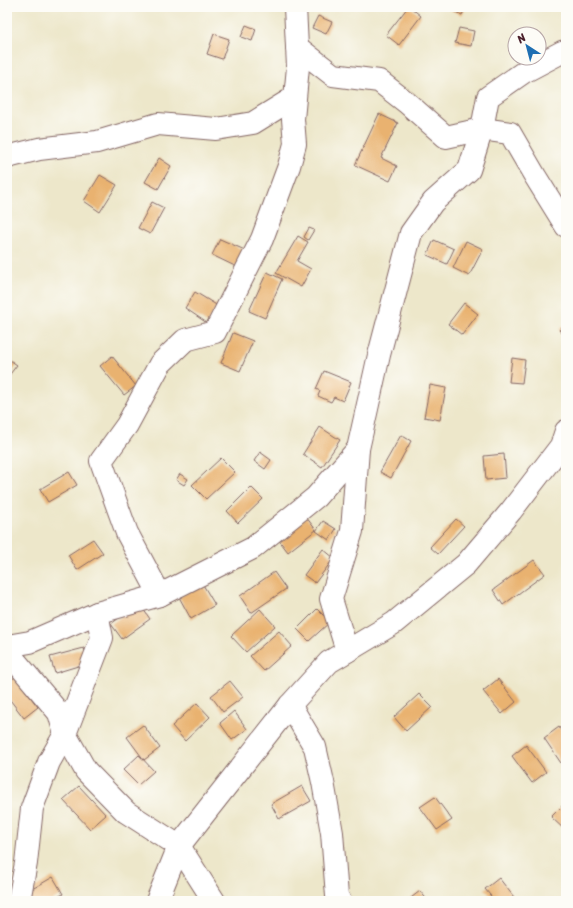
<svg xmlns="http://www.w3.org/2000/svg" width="573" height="908" font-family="Sriracha,sans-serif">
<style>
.building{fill:#e9b26f}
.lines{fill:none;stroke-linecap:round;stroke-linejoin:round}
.minor-casing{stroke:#836563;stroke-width:24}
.minor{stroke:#fff;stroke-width:22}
</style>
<rect width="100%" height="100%" fill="#fdfcf7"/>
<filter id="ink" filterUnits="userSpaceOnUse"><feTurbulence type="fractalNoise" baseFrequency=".025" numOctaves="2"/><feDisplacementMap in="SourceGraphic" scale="8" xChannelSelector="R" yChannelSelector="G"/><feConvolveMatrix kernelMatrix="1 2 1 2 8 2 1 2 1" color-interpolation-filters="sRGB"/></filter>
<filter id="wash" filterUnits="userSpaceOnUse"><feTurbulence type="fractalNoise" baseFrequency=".012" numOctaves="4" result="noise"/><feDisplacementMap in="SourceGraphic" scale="16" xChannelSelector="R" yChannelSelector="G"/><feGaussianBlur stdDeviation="0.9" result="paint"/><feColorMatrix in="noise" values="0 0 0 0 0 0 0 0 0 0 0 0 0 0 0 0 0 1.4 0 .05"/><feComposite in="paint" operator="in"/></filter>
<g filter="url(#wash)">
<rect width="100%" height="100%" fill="#ede7ca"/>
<g id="blocks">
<g class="building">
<polygon points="408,7 410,7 421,16 399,45 386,35"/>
<polygon points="444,7 466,7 462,15"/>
<polygon points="318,16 332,22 326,34 312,28"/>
<polygon points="246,25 256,29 252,41 241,37"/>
<polygon points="459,28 474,31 471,46 455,43"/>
<polygon points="214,34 229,39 222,59 207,54"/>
<polygon points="379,114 398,123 381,158 397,166 390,181 355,165"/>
<polygon points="159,158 171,166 158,189 145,182"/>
<polygon points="100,175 117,185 100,212 84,201"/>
<polygon points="152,202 164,208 150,234 138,228"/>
<polygon points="309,228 314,230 308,240 304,237"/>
<polygon points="298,236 308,242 297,261 311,269 301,287 276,273"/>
<polygon points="220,239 247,251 239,268 212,255"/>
<polygon points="434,240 454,249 447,264 427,255"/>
<polygon points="466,241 483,249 469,276 453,268"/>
<polygon points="267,272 282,279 265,318 249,311"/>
<polygon points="195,292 218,306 207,323 185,308"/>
<polygon points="464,303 478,314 462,335 448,324"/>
<polygon points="566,323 566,337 559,330"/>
<polygon points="233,333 253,341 240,371 221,363"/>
<polygon points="112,356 136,386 124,395 100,366"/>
<polygon points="7,358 17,365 7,378"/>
<polygon points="512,358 525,360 522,383 509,382"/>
<polygon points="324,371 351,382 343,401 334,397 331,402 318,396 320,391 316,389"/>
<polygon points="430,385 446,388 440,420 424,417"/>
<polygon points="320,427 340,440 322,467 303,454"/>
<polygon points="401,435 411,441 391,478 380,472"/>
<polygon points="260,452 271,460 265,469 254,461"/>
<polygon points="504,454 506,478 486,480 484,456"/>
<polygon points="221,458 235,472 206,499 192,485"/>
<polygon points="69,472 77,485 48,502 40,489"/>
<polygon points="180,474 188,479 184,485 176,480"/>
<polygon points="251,487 263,499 238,523 227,511"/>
<polygon points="306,517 316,530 288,552 278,539"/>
<polygon points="456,519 464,526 438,554 430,547"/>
<polygon points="323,521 336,529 329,540 316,531"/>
<polygon points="93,539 103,553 77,570 68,555"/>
<polygon points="323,549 334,558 315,583 304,575"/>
<polygon points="534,560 545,574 503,605 493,590"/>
<polygon points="274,572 286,589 251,613 240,596"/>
<polygon points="202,583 215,605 191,619 179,597"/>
<polygon points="139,603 150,619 122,639 111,624"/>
<polygon points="260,609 275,626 246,652 231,636"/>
<polygon points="317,609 330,622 309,641 297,629"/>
<polygon points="279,631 292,646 264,671 250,656"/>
<polygon points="84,648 88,663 55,673 50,657"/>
<polygon points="15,677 38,707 24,718 7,696 7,683"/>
<polygon points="498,679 516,702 502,714 483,691"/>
<polygon points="230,681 243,697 223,712 211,696"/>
<polygon points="419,694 432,707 406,731 394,717"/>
<polygon points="197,703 210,717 185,741 172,726"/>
<polygon points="234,711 247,729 232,740 220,723"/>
<polygon points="143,725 160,748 144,760 127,737"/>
<polygon points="559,727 566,738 566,768 565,769 544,738"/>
<polygon points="526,745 546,772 532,783 512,756"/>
<polygon points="139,755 154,771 138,785 123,770"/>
<polygon points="79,786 106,815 90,829 63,800"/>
<polygon points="302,786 311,801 279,819 271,804"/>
<polygon points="435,797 452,820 437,830 420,807"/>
<polygon points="563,805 566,808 566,831 551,817"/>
<polygon points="53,877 63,894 51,901 32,901 27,892"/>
<polygon points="499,878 517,901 495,901 485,889"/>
<polygon points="420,891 428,901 407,901"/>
</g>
</g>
</g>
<g filter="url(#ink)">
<use href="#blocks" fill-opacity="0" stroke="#836563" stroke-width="1"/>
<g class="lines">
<defs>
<g id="minor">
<polyline points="297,47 333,75 379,81 406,102 446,137 482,129 488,97 524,72 562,52 566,51"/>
<polyline points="7,157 39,149 97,142 158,124 216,129 253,123 295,97"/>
<polyline points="160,595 127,533 101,461 127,425 160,364 185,340 215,332 262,239 289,166 295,144 293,119 298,67 295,7"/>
<polyline points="7,646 30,642 97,613 160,595 253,548 316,497 358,449"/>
<polyline points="7,651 59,713 65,734 86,771 126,812 179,846 214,901"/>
<polyline points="347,651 331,599 352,531 358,449 379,355 411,233 433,202 469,170 482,129 510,133 535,176 566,226"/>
<polyline points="290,705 315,747 323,782 332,833 337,896 340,901"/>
<polyline points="19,901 26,863 32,808 49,762 65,734 102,638 97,613"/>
<polyline points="157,901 179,846 290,705 329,662 394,623 466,564 511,511 561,446 566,431"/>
</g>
</defs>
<use href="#minor" class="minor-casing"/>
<use href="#minor" class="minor"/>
</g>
</g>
<rect width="573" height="908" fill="none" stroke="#fdfcf7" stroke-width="24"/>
<g transform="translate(527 46) rotate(324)"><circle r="19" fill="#fdfcf7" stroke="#b5a4a5"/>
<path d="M0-3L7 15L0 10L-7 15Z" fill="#1f6fb2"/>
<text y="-6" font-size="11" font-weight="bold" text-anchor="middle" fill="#4a1f2b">N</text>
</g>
</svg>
